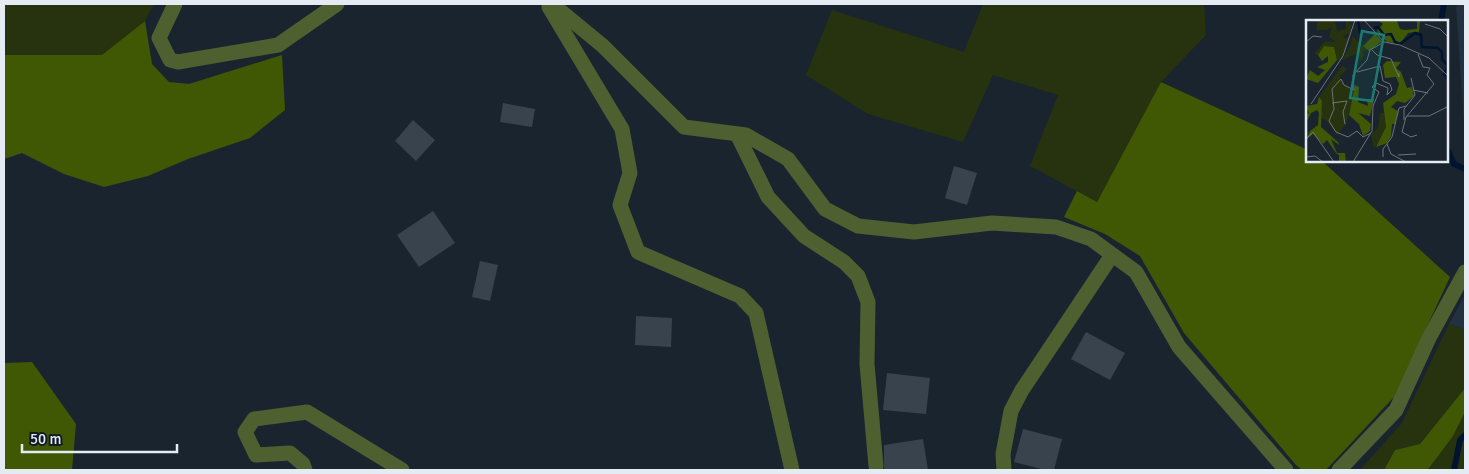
<svg xmlns="http://www.w3.org/2000/svg" width="1469" height="474" font-family="Signika,sans-serif">
<style>
.built{fill:#223140}
.green{fill:#26330e}
.forest{fill:#405804}
.lines{fill:none;stroke-linecap:round;stroke-linejoin:round}
.stream{stroke:#00142f;stroke-width:6}
.building{fill:#38434e}
.minor{stroke:#4e6030;stroke-width:15}
.inset-river{fill:none;stroke:#00142f;stroke-width:2.5}
.inset-road{fill:none;stroke:#6b747d;stroke-width:1}
.view{fill:#1a7c75;fill-opacity:0.15;stroke:#1a7c75;stroke-width:2.5}
.inset-edge{fill:none;stroke:#e4ebf2;stroke-width:2.5}
</style>
<rect width="100%" height="100%" fill="#1a242f"/>
<g class="built">
<polygon points="1458,4 1465,4 1465,138 1456,7"/>
<polygon points="1465,295 1465,330 1449,324"/>
</g>
<g class="green">
<polygon points="4,4 154,4 145,21 102,55 4,55"/>
<polygon points="983,4 1204,4 1206,35 1161,82 1097,202 1030,166 1058,95 993,75 963,142 868,114 806,75 832,10 964,52"/>
<polygon points="1449,324 1465,330 1465,388 1420,444 1395,450 1384,470 1360,470 1402,423"/>
<polygon points="1465,412 1465,470 1426,470 1453,436"/>
</g>
<g class="forest">
<polygon points="145,21 152,64 169,82 189,84 282,55 285,110 250,138 188,159 148,176 104,187 64,174 22,153 4,159 4,55 102,55"/>
<polygon points="1161,82 1308,150 1308,161 1322,161 1450,277 1394,397 1326,470 1302,470 1296,465 1184,333 1140,256 1105,234 1064,217 1077,191 1097,202"/>
<polygon points="32,362 76,424 72,470 4,470 4,363"/>
<polygon points="1465,388 1465,412 1453,436 1429,468 1426,470 1384,470 1395,450 1420,444"/>
</g>
<g class="lines">
<g class="stream">
<polyline points="1441,21 1444,4"/>
<polyline points="1448,151 1454,164 1465,169"/>
<polyline points="1454,470 1460,440 1465,435"/>
</g>
</g>
<g class="building">
<polygon points="503,103 535,109 532,127 500,122"/>
<polygon points="413,120 435,140 416,161 395,141"/>
<polygon points="954,166 977,173 967,205 945,198"/>
<polygon points="433,211 455,243 419,267 397,235"/>
<polygon points="480,261 498,265 490,301 472,297"/>
<polygon points="636,316 672,318 671,347 635,345"/>
<polygon points="1086,332 1125,353 1110,380 1071,359"/>
<polygon points="887,373 930,378 926,414 883,410"/>
<polygon points="1023,429 1062,439 1054,470 1045,470 1014,462"/>
<polygon points="923,439 928,470 884,470 884,445"/>
</g>
<g class="lines">
<g class="minor">
<polyline points="175,4 159,38 170,60 178,62 278,45 337,4"/>
<polyline points="552,4 603,46 684,127 746,135 788,159 825,209 858,226 914,232 992,223 1056,227 1091,239 1136,272 1179,347 1286,470"/>
<polyline points="549,7 622,129 630,173 620,205 638,252 740,296 756,313 792,470"/>
<polyline points="737,134 768,197 804,236 844,262 858,276 868,302 867,364 876,466"/>
<polyline points="305,470 303,464 290,453 256,455 245,432 254,419 307,412 402,470"/>
<polyline points="1004,470 1003,454 1011,411 1022,390 1112,255"/>
<polyline points="1339,470 1396,410 1429,338 1465,272"/>
</g>
</g>
<g transform="translate(1306 20)">
<rect width="142" height="142" fill="#1a242f"/>
<path d="M12 0H29L31 11 40 9V0L46 5 44 13 37 16 39 19 44 15 35 40H31L28 27 18 26 12 35 8 34 19 21 30 22 23 17 26 7 21 10H10ZM98 11 100 14 93 23 81 21 74 13 90 18 88 14ZM46 16 62 29 57 31 58 35 54 42 52 33 36 40 45 25ZM36 46 41 49 34 56 35 61 48 73 40 104 31 115 20 100 14 98 16 81 13 77ZM74 93H78L80 107 68 129 65 114 72 108Z" fill="#26330e"/>
<path d="M72 0 91 1 94 9 99 10 111 9V0H114L113 12 104 16 108 12 102 13 94 24 81 22 71 11 77 4ZM69 14 76 21 63 31 57 26ZM18 26 28 27 31 40 12 63 0 59 4 50 12 56 19 50 11 47 22 42V36L16 41 12 35ZM81 41 95 42 90 48 95 52 101 68 106 67 108 76 99 83 91 81 85 87 92 91 89 104H86L85 116 81 123 70 127 80 107 77 83 90 74 93 64 90 57 79 58 77 45ZM49 65 53 67 52 82 62 86 61 79H68L64 96 52 93 65 104 64 111 57 116 53 104 43 95ZM13 77 16 81 15 107 32 122 33 125 25 119 31 133H39L40 142H33V135L30 133 21 120 17 124 7 114 0 120 4 111 12 105 13 93 11 90 5 93 0 103V95L3 93 0 86 11 84Z" fill="#405804"/>
<path class="inset-river" d="M52 0 54 12 65 11M68 8 72 7 78 15 85 14 89 22 94 24 109 13 115 15 116 27 132 28 136 32V39L142 46 138 54 143 60"/>
<path class="inset-road" d="M58 0 78 22 94 25 123 38 143 57M119 4 134 9 143 18M0 22 7 16 16 17M65 29 71 35 85 39 93 57V53M107 70 122 73M26 83 41 81 37 92 39 104M5 84 37 36 49 0M101 96H123L141 87M98 100V89L109 75 105 58M65 113 57 117 51 111 42 117 30 112 23 101 28 89 26 69 35 59 38 65 48 70 47 55 61 40 64 30 78 22M111 115 105 117 96 112 100 97 128 64 121 55 124 48 117 47 112 34M0 119 7 112 28 142M81 124 85 134 100 142M92 135 110 134M0 137 9 136 17 142M77 137V129L86 117 93 88 100 86M47 142 66 111 67 86 73 72 66 67 70 63 82 68 81 75 86 70 84 64 77 61 74 46 51 52"/>
<path class="view" d="M56 11 78 15 66 81 44 78Z"/>
<rect width="142" height="142" class="inset-edge"/>
</g>
<rect width="1469" height="474" fill="none" stroke="#e4ebf2" stroke-width="10"/>
<path d="M22 444v8h155v-8" fill="none" stroke="#e4ebf2" stroke-width="2.5"/>
<text x="30" y="444" font-size="15" fill="#e4ebf2" stroke="#111b25" stroke-width="4" paint-order="stroke">50 m</text>
</svg>
